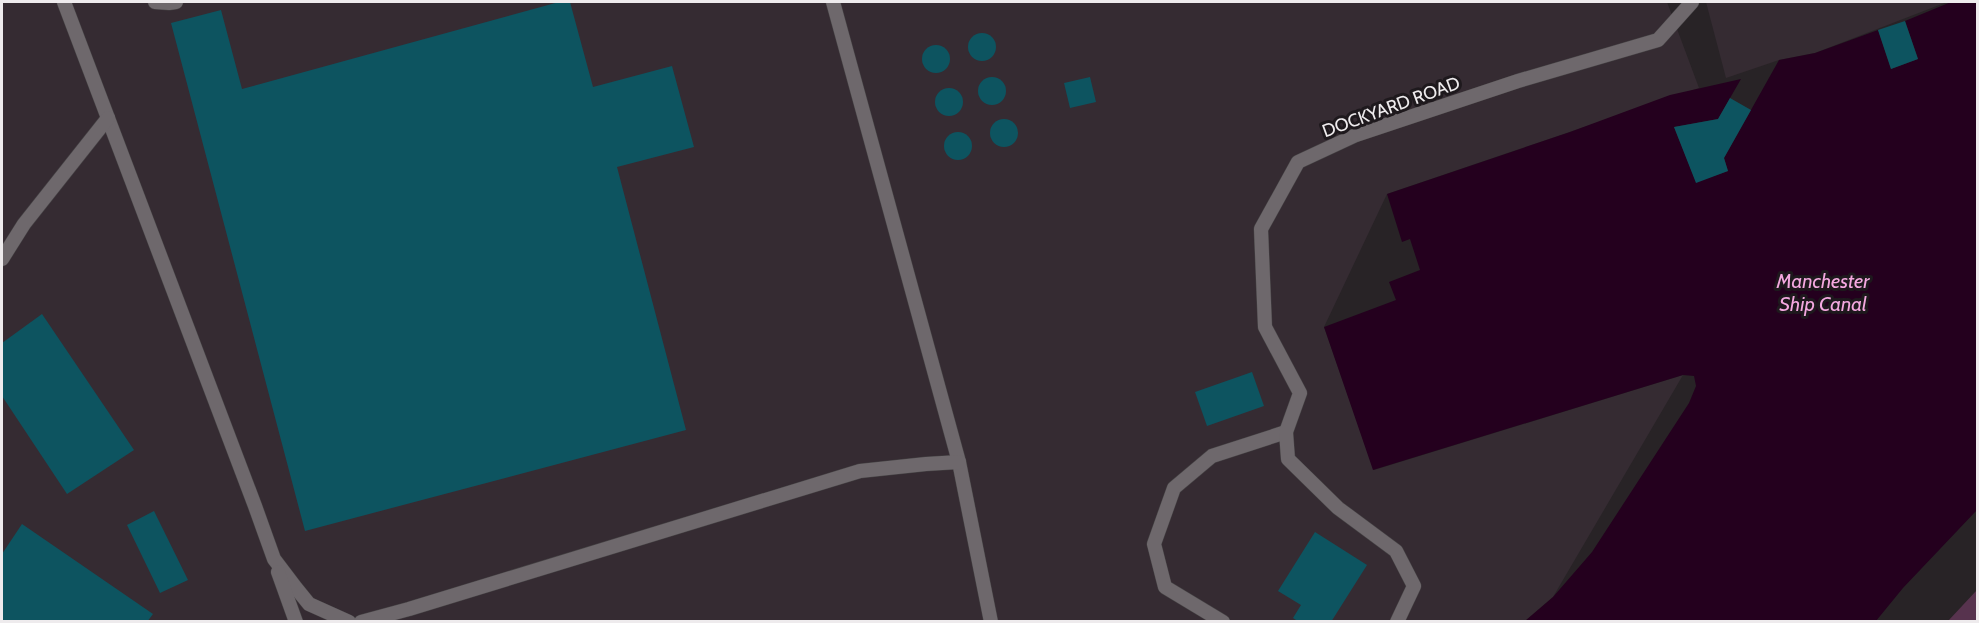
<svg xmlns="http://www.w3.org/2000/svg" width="1979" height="623" font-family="Cabin,sans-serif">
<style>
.built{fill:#352b32}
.green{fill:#57334e}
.water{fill:#24001e}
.building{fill:#0d5460}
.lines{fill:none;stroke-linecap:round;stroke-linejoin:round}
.service-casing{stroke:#454244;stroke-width:15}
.service{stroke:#6e686c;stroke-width:14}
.labels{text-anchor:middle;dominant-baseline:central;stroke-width:6;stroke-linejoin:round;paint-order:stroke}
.street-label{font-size:18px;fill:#eeebed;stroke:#1e191d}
.water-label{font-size:20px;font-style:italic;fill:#f4a8e0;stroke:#1e191d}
</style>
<rect width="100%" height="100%" fill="#282326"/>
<g class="built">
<polygon points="2,2 1667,2 1699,88 1387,194 1324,327 1374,470 1683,375 1553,597 1525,621 2,621"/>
<polygon points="1706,2 1947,2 1815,53 1779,60 1726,78"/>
</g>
<polygon class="green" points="1977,590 1977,621 1948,621"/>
<polygon class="water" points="1951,2 1977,2 1977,510 1903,588 1876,621 1525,621 1553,597 1592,552 1689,403 1696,386 1694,376 1683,375 1373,470 1324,327 1396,300 1389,282 1420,270 1410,239 1402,242 1387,194 1570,132 1670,95 1741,79 1718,119 1674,127 1696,182 1728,171 1724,158 1779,60 1815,53 1878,30 1891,69 1918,59 1905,21"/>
<g class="building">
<polygon points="559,2 570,2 593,87 672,66 694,147 617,167 686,430 305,531 171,23 221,10 242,89"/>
<polygon points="1905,21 1918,59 1891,69 1878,30"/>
<circle cx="982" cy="47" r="14"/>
<circle cx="936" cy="59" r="14"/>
<circle cx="992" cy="91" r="14"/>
<polygon points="1090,77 1096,102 1070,108 1064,83"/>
<circle cx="949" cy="102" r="14"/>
<polygon points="1730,98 1751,110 1724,158 1728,171 1696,183 1674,127 1718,119"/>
<circle cx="1004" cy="133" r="14"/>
<circle cx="958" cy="146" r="14"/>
<polygon points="42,314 134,450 67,494 2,396 2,343"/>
<polygon points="1252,372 1264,406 1207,426 1195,392"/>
<polygon points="154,511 188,580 160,593 127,525"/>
<polygon points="22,524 153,614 147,622 2,622 2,554"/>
<polygon points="1315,532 1367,565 1331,622 1299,622 1293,618 1301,605 1278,591"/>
</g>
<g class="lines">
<defs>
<g id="service">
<polyline points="64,2 255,506 274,559 296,588 309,604 349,622"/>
<polyline points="155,2 169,3 176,2"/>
<polyline points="833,2 959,462 991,622"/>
<polyline points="2,259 24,224 108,118"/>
<polyline points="278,572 296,622"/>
<polyline points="361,622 409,609 860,471 926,464 959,462"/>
<polyline points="1223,622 1165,587 1154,544 1174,488 1212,456 1286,432"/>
<polyline points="1397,622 1414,586 1396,551 1338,508 1288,459 1286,432 1300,393 1265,327 1261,229 1298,162 1356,135 1518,81 1658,40 1692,2"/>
</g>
</defs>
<use href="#service" class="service-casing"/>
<use href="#service" class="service"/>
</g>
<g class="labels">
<g class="street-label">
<text transform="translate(1391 107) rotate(-20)">DOCKYARD ROAD</text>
</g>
<g class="water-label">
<text x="1823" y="281">Manchester<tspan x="1823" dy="23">Ship Canal</tspan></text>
</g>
</g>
<rect width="1979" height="623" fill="none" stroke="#eeebed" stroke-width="6"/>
</svg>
